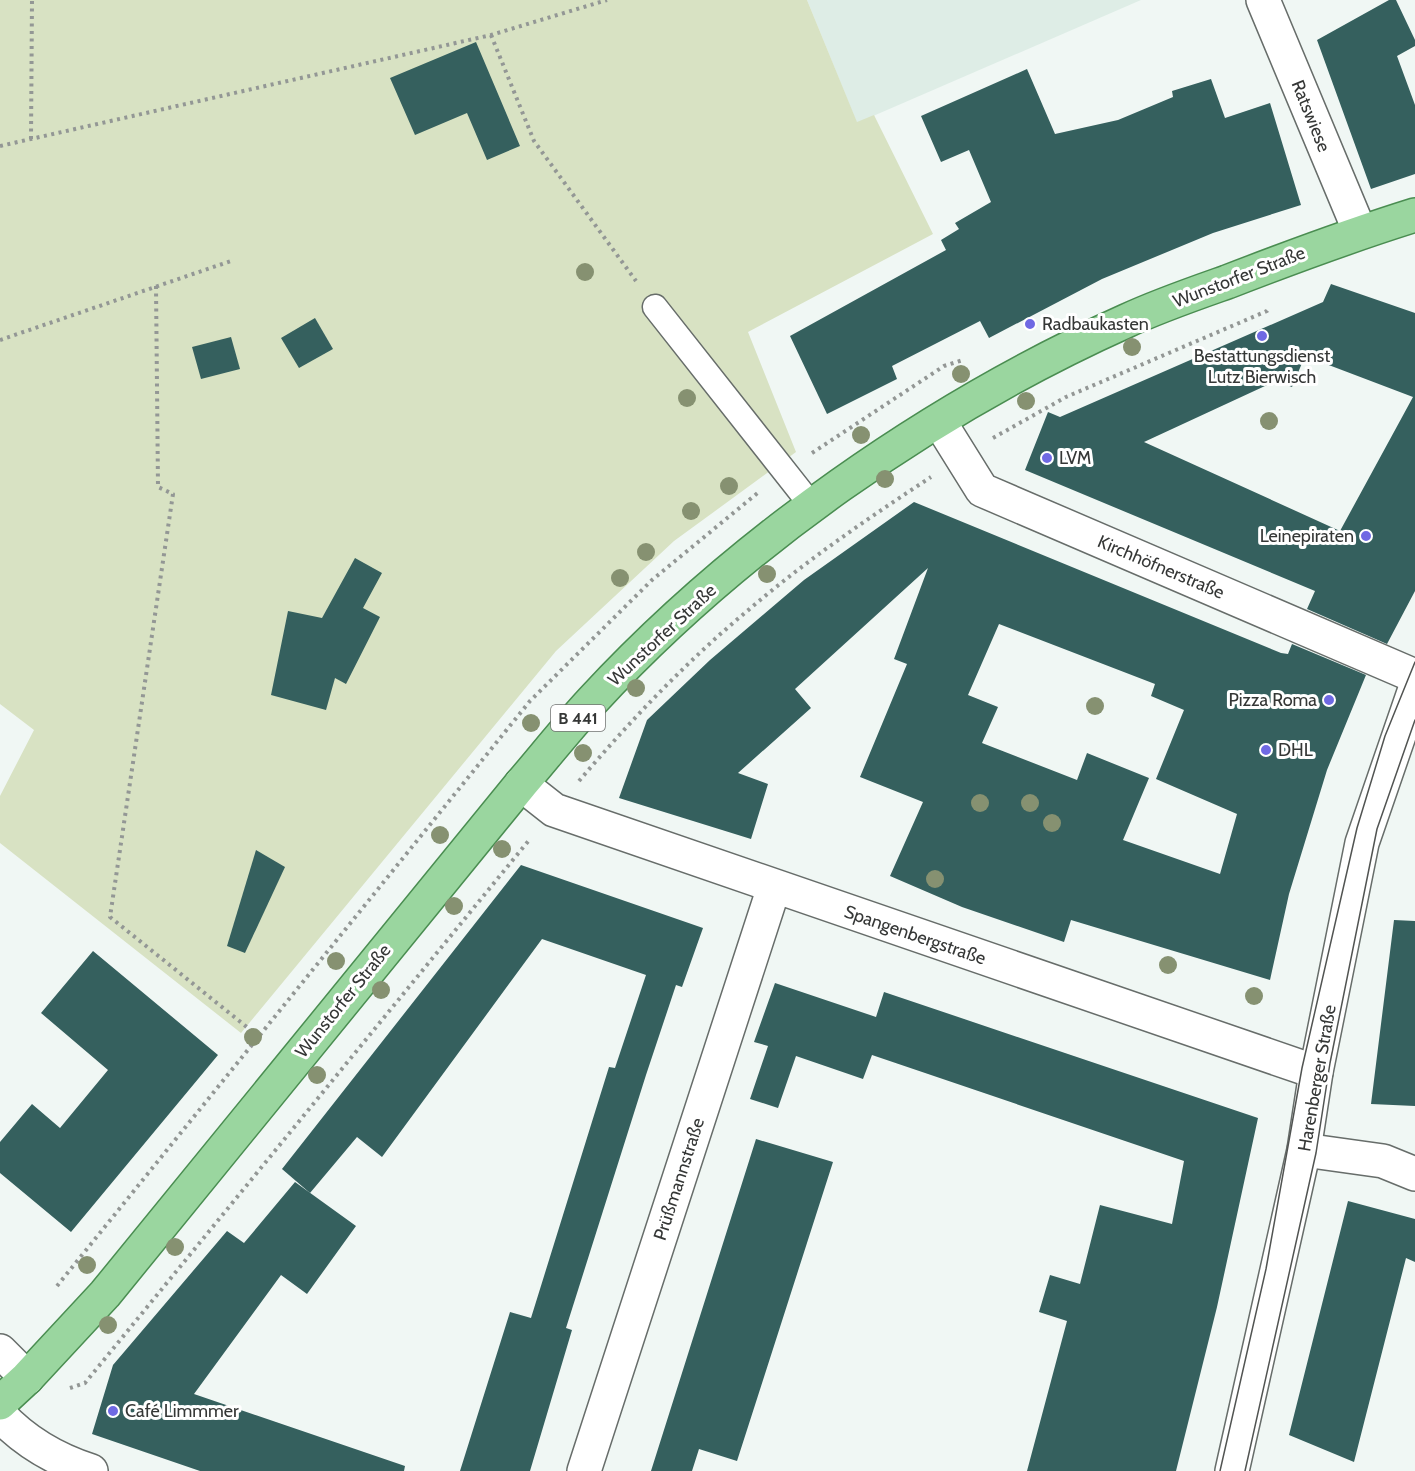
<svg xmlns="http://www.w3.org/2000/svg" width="1415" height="1471" font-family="Cabin,sans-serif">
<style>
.built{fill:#deede6}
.green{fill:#d8e2c3}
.building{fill:#35605e;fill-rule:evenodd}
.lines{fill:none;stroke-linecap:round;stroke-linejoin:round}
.lane-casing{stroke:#676d6a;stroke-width:27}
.street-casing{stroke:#676d6a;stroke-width:36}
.primary-casing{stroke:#4a8d51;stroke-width:36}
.path{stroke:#939795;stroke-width:4;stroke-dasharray:3 4.5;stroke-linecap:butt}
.lane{stroke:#fff;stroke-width:24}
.street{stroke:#fff;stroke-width:33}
.primary{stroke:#9ad69f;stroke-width:33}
.tram{stroke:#515452;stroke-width:1.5}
.tree{fill:#869171}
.poi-dot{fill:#6f69e3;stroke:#fff;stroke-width:2}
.labels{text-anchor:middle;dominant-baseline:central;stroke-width:6;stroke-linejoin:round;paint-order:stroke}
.shield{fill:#fff;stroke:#727372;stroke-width:1.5}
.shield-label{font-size:16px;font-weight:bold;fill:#353736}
.street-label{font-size:18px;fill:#353736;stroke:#fff}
.poi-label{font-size:18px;fill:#353736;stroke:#fff;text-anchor:start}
</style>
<rect width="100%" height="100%" fill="#f0f7f4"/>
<polygon class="built" points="807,0 1141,0 857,123"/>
<polygon class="green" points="0,0 807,0 857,122 874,115 933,234 748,332 796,452 674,541 556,651 241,1033 0,843 0,796 34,730 0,704"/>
<g class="building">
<polygon points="1389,0 1396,0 1415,40 1415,46 1397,56 1415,105 1415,174 1371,189 1317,40"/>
<polygon points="476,42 520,146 487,160 467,113 415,135 390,78"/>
<polygon points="1027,69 1055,134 1118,120 1173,97 1172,91 1211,79 1225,118 1270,103 1301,205 1213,233 1102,279 989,338 980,321 892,366 897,379 827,414 790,336 946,250 941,240 959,229 955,223 991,202 969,150 941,162 921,116"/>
<path d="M1331 284 1415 313V591L1387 644 1307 609 1315 591 1025 470 1048 412 1060 417 1323 302ZM1305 356 1413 397 1340 531 1144 442 1276 381 1292 387Z"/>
<polygon points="315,318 333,349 299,368 281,338"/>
<polygon points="231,337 240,369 201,379 192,347"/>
<path d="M914 502 1281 653 1288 654 1292 644 1366 675 1327 770 1289 894 1270 980 1071 920 1064 942 962 907 890 876 923 802 860 777 907 664 894 659 928 568 795 689 811 708 738 773 768 784 751 839 619 798 647 720 710 660 804 580ZM999 624 1155 684 1151 696 1184 710 1156 779 1237 814 1220 874 1123 840 1149 778 1087 753 1077 780 982 743 998 707 968 695Z"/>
<polygon points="355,558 382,573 363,608 380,617 346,684 335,678 326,710 271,695 288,611 322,618"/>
<polygon points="256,850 285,867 245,953 227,946"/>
<polygon points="521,865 703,928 682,987 676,985 646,1075 566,1328 572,1330 530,1471 460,1471 510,1312 531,1318 609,1067 615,1068 646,975 542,939 382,1157 357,1137 310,1193 282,1169"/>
<polygon points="1394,920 1415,921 1415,1106 1371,1104"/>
<polygon points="93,951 218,1055 71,1232 0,1173 0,1142 32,1104 60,1128 108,1070 41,1013"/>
<polygon points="775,983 876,1017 884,992 1258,1118 1217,1307 1176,1471 1027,1471 1067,1321 1039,1312 1050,1275 1080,1284 1100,1205 1172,1224 1184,1161 872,1055 863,1079 796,1056 778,1108 750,1099 768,1046 754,1042"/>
<polygon points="756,1139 833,1162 737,1461 699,1449 692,1471 651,1471"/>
<polygon points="295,1182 356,1226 307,1294 281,1275 194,1394 405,1466 404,1471 200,1471 92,1434 113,1365 227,1231 244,1243"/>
<polygon points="1348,1201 1415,1219 1415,1262 1406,1258 1354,1462 1289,1435"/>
</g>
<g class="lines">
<defs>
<polyline id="lane" points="655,307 812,506"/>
<g id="street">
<polyline points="1263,0 1360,232"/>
<polyline points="939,421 982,490 1415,676"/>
<polyline points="521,784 554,810 1316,1072"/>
<polyline points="1304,1150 1383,1161 1415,1174"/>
<polyline points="0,1351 27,1378"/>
<path d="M0 1415C25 1442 57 1460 91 1471"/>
<polyline points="584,1471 774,887"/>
<polyline points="1232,1471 1304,1150 1316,1072 1362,843 1415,689"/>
</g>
<path id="primary" d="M0 1403 27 1378 105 1294 521 784C545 756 567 728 592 701 736 545 932 408 1126 321 1158 306 1193 294 1227 282 1289 258 1351 235 1415 215"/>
</defs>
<use href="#lane" class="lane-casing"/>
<use href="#street" class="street-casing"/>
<use href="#primary" class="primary-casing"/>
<g class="path">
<polyline points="491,35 534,141 636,281"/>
<polyline points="31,139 32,0"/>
<polyline points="0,146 491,35 607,0"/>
<polyline points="156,286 158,487 173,494 110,917 258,1036"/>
<polyline points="0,340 231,261"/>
<polyline points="993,438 1066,397 1267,311 1270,307"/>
<polyline points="812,453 944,366 963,360"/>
<path d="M579 781C630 721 686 662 746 612 804 562 867 519 931 477"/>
<polyline points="57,1286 530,701 652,580 760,491"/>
<polyline points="70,1388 85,1383 530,839"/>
</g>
<use href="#lane" class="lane"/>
<use href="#street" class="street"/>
<use href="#primary" class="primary"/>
<g class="tram">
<polyline points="1220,1471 1266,1269 1302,1068 1357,828 1385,736 1415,662"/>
<polyline points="1245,1471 1316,1153 1330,1063 1377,829 1415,720"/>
</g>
</g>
<g class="tree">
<circle cx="585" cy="272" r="9"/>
<circle cx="1132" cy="347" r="9"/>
<circle cx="961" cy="374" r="9"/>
<circle cx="687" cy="398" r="9"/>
<circle cx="1026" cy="401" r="9"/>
<circle cx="1269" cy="421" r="9"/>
<circle cx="861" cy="435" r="9"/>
<circle cx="885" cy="479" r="9"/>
<circle cx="729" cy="486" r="9"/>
<circle cx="691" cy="511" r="9"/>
<circle cx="646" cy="552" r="9"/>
<circle cx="767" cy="574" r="9"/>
<circle cx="620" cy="578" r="9"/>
<circle cx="636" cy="688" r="9"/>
<circle cx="1095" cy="706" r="9"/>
<circle cx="531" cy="723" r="9"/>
<circle cx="583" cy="753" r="9"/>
<circle cx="980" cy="803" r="9"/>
<circle cx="1030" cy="803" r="9"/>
<circle cx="1052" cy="823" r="9"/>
<circle cx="440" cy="835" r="9"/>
<circle cx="502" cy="849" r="9"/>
<circle cx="935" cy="879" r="9"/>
<circle cx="454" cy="906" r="9"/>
<circle cx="336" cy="961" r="9"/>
<circle cx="1168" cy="965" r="9"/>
<circle cx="381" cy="990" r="9"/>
<circle cx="1254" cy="996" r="9"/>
<circle cx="253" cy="1037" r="9"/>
<circle cx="317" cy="1075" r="9"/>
<circle cx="175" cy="1247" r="9"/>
<circle cx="87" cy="1265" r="9"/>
<circle cx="108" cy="1325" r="9"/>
</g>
<g class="poi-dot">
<circle cx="1030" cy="324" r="6"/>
<circle cx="1262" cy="336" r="6"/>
<circle cx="1047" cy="458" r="6"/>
<circle cx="1366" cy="536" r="6"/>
<circle cx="1329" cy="700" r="6"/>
<circle cx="1266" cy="750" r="6"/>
<circle cx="113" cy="1411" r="6"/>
</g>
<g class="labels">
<rect class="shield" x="551" y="705" width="54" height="26" rx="4.5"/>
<g class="shield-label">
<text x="578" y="718">B 441</text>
</g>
<g class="street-label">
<text transform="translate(1311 116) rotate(68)">Ratswiese</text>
<text transform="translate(1239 277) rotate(-21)">Wunstorfer Straße</text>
<text transform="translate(1161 567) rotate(23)">Kirchhöfnerstraße</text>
<text transform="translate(662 635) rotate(-43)">Wunstorfer Straße</text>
<text transform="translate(915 935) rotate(19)">Spangenbergstraße</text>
<text transform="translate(343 1001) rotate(-51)">Wunstorfer Straße</text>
<text transform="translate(1317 1078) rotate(-80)">Harenberger Straße</text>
<text transform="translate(679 1179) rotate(-72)">Prüßmannstraße</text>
</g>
<g class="poi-label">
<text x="1042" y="324">Radbaukasten</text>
<text x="1262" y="356" text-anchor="middle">Bestattungsdienst<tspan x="1262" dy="21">Lutz Bierwisch</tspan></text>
<text x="1059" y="458">LVM</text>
<text x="1354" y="536" text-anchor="end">Leinepiraten</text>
<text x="1317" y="700" text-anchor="end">Pizza Roma</text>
<text x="1278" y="750">DHL</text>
<text x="125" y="1411">Café Limmmer</text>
</g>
</g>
</svg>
